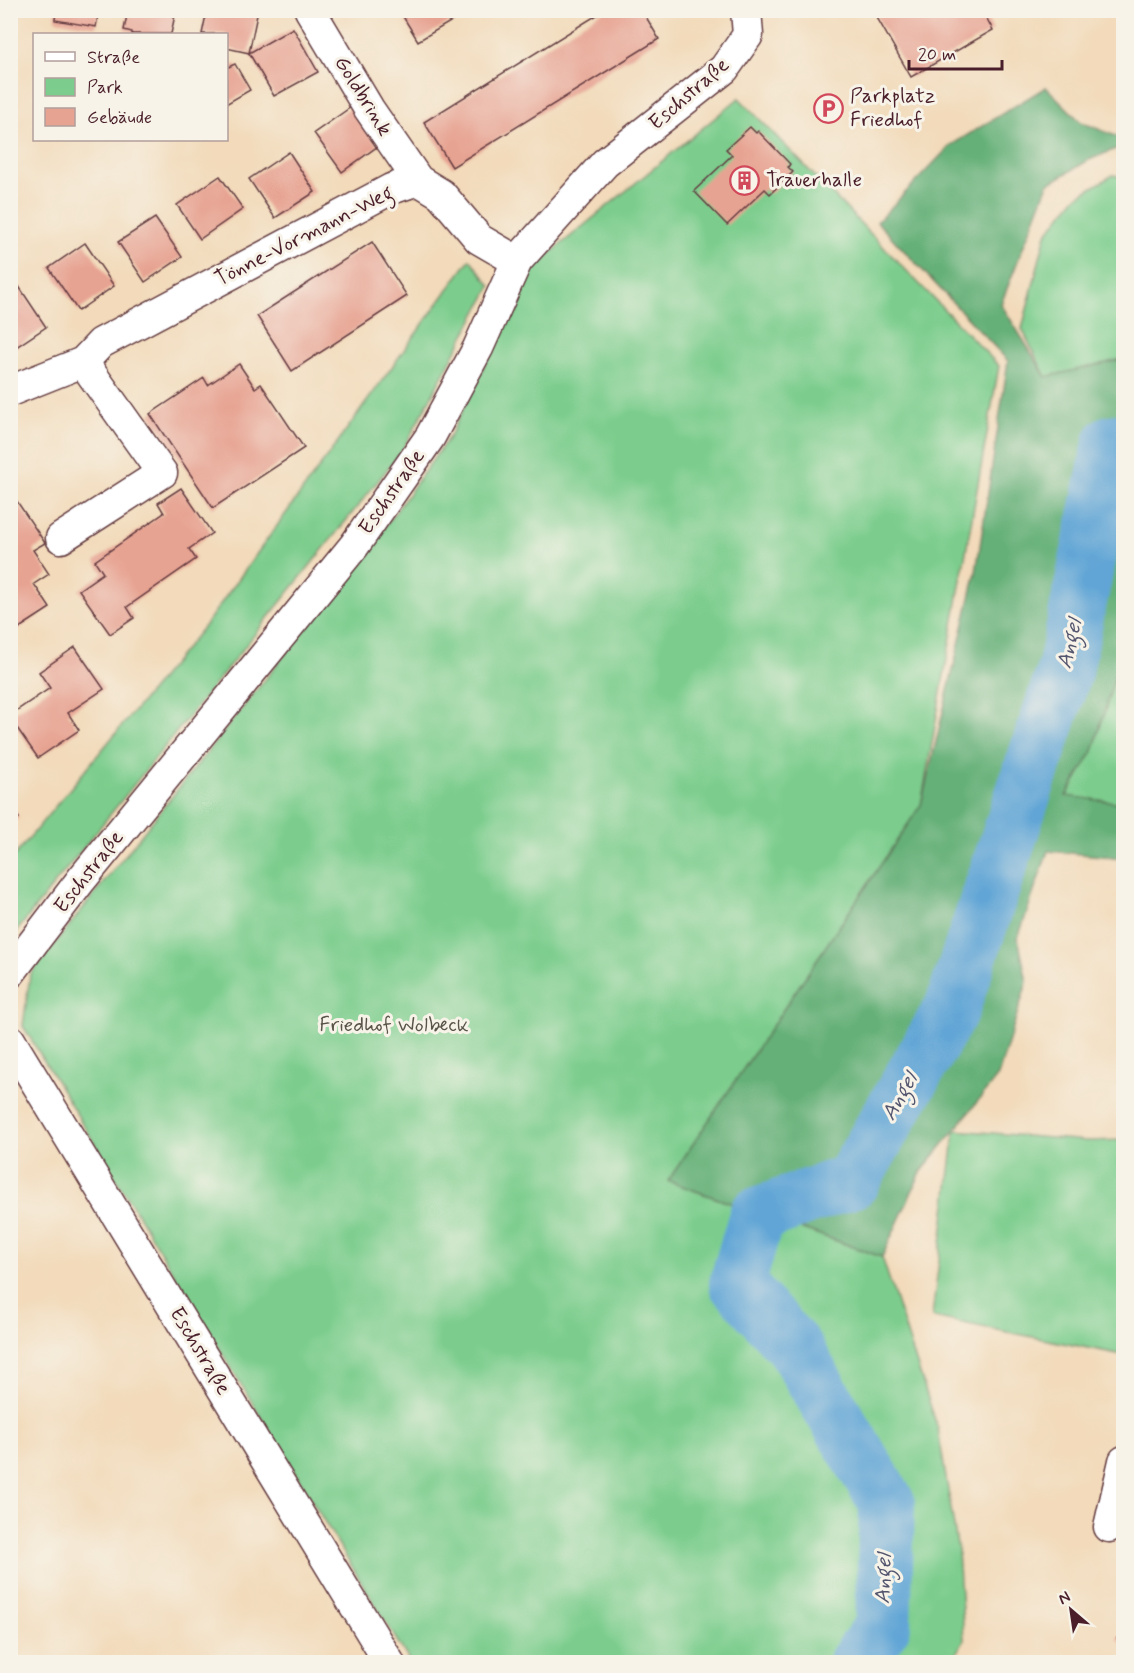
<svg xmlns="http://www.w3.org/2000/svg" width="1134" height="1673" font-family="Mynerve,sans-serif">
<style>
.green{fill:#7ccd8d;stroke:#63765c;stroke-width:1.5}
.forest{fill:#65b078;stroke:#586852;stroke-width:1.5}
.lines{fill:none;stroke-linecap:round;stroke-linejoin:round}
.river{stroke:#60a5d6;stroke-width:56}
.building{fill:#e7a392}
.street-casing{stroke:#633b40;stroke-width:33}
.street{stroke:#fff;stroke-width:30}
.labels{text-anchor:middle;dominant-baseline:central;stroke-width:6;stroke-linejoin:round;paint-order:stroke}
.street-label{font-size:21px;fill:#4a1f2b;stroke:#f7f3e8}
.poi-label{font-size:21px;fill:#4a1f2b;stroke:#f7f3e8;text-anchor:start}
.park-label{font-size:21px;fill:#595348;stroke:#f7f3e8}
.water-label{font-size:22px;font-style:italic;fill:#53556f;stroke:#f7f3e8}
</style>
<rect width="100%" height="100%" fill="#f7f3e8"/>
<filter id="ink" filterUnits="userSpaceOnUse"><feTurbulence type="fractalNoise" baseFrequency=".0167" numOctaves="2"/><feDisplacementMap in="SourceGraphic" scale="12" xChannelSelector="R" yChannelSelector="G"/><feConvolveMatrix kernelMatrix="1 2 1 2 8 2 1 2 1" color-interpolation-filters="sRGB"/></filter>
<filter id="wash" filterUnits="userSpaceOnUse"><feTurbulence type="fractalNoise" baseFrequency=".008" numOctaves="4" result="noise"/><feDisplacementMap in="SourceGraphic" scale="24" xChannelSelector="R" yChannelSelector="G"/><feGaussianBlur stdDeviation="1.35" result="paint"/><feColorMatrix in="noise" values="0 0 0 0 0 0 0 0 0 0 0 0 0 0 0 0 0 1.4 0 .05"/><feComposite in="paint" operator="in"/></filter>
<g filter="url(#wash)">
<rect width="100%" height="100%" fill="#f2daba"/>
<g class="green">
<polygon points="739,98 999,366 921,805 668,1181 882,1257 938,1429 958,1551 964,1640 951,1662 410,1662 23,1026 30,975 368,550 450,436 531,269"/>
<polygon points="1113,175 1123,177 1123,359 1046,377 1022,329 1046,234 1076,197"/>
<polygon points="470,259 491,286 402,451 11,938 11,860 206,624"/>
<polygon points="1123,648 1123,803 1066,797 1093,751"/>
<polygon points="955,1130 1088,1141 1123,1140 1123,1355 932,1317"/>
</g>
<polygon class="forest" points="1046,87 1081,122 1123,139 1123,146 1089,160 1048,184 1001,304 1046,377 1123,359 1123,431 1099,436 1069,596 1096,605 1115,493 1123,478 1123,648 1093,751 1066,796 1123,803 1123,858 1048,851 1018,938 1027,982 998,1076 921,1172 882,1257 668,1181 921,805 976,572 1008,361 877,222 951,145"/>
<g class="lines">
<polyline class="river" points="857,1662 883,1625 887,1503 794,1347 737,1284 757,1215 852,1181 952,1008 1066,666 1111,443 1124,441"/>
</g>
<g id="blocks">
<g class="building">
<polygon points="56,10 99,10 96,27 55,20"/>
<polygon points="128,10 176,10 171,34 132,34 132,32 124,30"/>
<polygon points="207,10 258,10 249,53 293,28 318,72 274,96 249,53 226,48 226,34 202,34"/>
<polygon points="399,10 459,10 462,15 418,41"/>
<polygon points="605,10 642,10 659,39 452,167 424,122"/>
<polygon points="882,10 982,10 993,30 911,77 875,14"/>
<polygon points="235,64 250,90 226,104 226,68"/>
<polygon points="351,107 378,146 342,172 314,133"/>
<polygon points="750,127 756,133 758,131 790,164 788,167 793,172 770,194 765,189 727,225 694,191 732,155 726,149"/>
<polygon points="289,152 315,192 275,218 249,179"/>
<polygon points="220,176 243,209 200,239 177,205"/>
<polygon points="155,218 182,257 145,282 118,242"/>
<polygon points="372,242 407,296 292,371 257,316"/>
<polygon points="85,243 114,286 78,311 49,268"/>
<polygon points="16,282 46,327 10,351 10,285"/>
<polygon points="239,364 255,388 261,384 304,448 213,508 150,414 204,378 208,385"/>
<polygon points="181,488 212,533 189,549 196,559 127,607 134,618 110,634 79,590 103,573 95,561 164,513 158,503"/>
<polygon points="10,491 45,543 33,550 49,574 34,584 50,608 10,634"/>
<polygon points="75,647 104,689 68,713 79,730 38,758 10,718 10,715 50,688 39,672"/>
<polygon points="10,805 19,818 10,824"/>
<polygon points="1124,1632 1124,1646 1117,1638"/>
</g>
</g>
</g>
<g filter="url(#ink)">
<use href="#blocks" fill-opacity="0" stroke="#633b40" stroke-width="1.5"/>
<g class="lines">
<defs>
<g id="street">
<polyline points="310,10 369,109 418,180 441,194 479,239 517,261"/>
<polyline points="10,391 83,362 101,343 391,189 418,180"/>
<polyline points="61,538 162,473 83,362"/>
<polyline points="10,973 81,880 354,546 430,437 478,348 517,261 605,163 724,69 748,35 746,10"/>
<polyline points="10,1040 389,1662"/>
<polyline points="1109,1527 1124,1461"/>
</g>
</defs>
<use href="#street" class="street-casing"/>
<use href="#street" class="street"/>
</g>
</g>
<defs>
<symbol id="parking-ring" viewBox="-11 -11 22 22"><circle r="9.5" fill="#f7f3e8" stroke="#d1495b" stroke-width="1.5"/><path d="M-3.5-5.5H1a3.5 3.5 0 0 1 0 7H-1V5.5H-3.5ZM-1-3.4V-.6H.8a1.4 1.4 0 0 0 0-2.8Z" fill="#d1495b"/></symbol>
<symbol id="building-ring" viewBox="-11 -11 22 22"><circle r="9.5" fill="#f7f3e8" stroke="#d1495b" stroke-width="1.5"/><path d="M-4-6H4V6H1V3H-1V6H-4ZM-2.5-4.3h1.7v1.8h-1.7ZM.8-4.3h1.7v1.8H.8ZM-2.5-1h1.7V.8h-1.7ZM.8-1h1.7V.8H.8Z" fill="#d1495b"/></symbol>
</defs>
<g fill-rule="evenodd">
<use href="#parking-ring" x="812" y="92" width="33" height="33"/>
<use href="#building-ring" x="728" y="164" width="33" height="33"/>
</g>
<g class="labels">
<g class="street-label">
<text transform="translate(689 94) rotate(-41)">Eschstraße</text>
<text transform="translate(363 96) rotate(58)">Goldbrink</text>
<text transform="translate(304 236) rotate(-27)">Tönne-Vormann-Weg</text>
<text transform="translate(392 492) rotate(-55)">Eschstraße</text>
<text transform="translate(89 872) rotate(-52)">Eschstraße</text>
<text transform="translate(200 1351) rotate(59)">Eschstraße</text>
</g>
<g class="poi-label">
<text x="850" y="96">Parkplatz<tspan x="850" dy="24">Friedhof</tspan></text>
<text x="766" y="180">Trauerhalle</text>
</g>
<g class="park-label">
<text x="394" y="1025">Friedhof Wolbeck</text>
</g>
<g class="water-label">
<text transform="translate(1070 644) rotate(-77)">Angel</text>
<text transform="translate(900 1097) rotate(-60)">Angel</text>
<text transform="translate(884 1579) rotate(-88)">Angel</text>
</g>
</g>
<rect width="1134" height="1673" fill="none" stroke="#f7f3e8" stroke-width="36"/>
<rect x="33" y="33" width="195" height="108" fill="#f7f3e8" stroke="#b29e9c" stroke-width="1.5"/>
<rect x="45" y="52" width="30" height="9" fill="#ffffff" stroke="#b29e9c" stroke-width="1.5"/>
<text x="87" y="63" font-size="18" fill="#4a1f2b">Straße</text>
<rect x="45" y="78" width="30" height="18" fill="#7ccd8d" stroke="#b29e9c" stroke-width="1.5"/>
<text x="87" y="93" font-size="18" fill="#4a1f2b">Park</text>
<rect x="45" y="108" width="30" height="18" fill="#e7a392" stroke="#b29e9c" stroke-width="1.5"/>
<text x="87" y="123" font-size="18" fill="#4a1f2b">Gebäude</text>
<g transform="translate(1071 1610) rotate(331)" stroke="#f7f3e8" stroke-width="4.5" paint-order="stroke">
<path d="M0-4.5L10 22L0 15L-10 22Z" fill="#4a1f2b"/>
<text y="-9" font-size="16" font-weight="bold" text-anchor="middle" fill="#4a1f2b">N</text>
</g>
<path d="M909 60v9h93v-9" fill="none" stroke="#4a1f2b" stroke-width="3"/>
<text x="918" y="60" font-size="18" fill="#4a1f2b" stroke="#f7f3e8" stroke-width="4.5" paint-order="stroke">20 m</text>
</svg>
